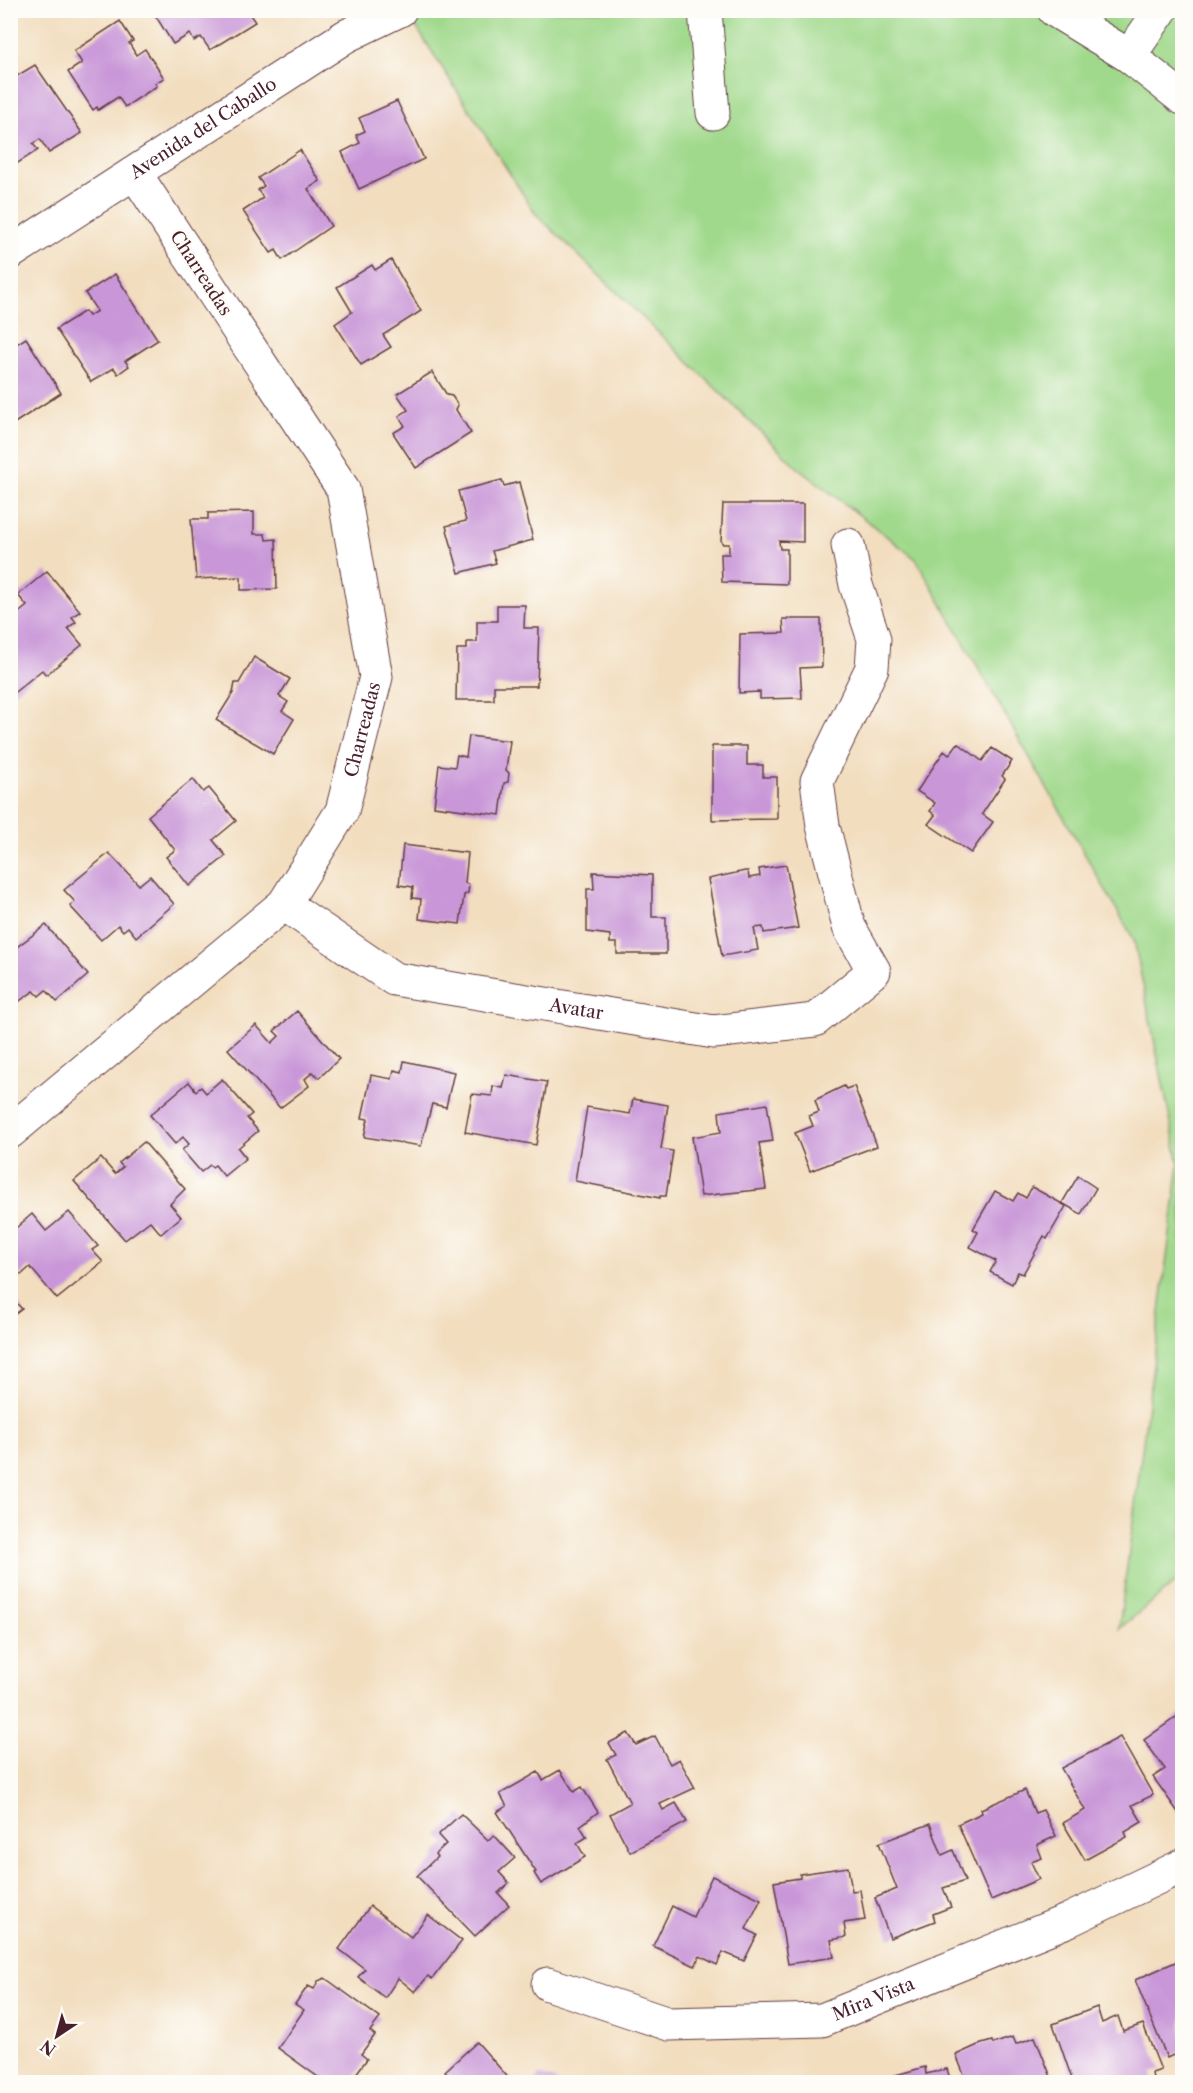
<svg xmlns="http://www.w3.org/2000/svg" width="1193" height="2093" font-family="'Libre Caslon Text',serif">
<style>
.green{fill:#a0d98c;stroke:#757c5c;stroke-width:1.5}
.building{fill:#c997d8}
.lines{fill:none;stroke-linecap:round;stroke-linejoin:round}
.street-casing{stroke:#633c41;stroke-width:35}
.street{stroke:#fff;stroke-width:33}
.labels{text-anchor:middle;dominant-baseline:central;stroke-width:5;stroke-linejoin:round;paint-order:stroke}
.street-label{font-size:18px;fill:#4a1f2b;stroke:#fdfcf7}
</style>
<rect width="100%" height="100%" fill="#fdfcf7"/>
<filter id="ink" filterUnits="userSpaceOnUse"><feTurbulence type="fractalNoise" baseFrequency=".0167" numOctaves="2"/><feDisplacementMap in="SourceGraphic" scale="12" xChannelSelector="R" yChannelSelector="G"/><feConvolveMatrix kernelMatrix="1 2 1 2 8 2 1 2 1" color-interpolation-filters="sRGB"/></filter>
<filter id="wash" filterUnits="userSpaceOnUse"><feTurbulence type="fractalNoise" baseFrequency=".008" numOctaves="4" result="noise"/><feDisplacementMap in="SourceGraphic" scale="24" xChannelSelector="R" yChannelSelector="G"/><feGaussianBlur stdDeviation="1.35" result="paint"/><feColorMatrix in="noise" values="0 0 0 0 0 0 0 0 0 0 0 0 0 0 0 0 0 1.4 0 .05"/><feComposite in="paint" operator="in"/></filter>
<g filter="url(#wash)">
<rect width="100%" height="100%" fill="#f2ddbe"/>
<polygon class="green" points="406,11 1182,11 1182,1577 1119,1629 1179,1164 1134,940 916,559 797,467 535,213"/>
<g id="blocks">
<g class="building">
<polygon points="152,10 247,10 255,22 210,50 201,37 194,41 190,34 173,44"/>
<polygon points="120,21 133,41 129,43 136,55 145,49 164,78 155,83 157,86 125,107 118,97 98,110 97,107 93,110 68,72 82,63 74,51"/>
<polygon points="35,65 82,133 49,153 40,139 33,144 38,150 10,168 10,80"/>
<polygon points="397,101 424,159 359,189 342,152 360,143 356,135 365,131 359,118"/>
<polygon points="300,150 320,181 308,189 331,226 282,260 276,250 271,253 243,211 263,198 258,190 264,186 258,178"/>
<polygon points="391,260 421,311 383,335 391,347 361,365 335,324 352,312 337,287 372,265 375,270"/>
<polygon points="115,274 158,340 125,361 129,366 118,374 114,368 91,382 56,329 85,311 89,316 97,311 85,293"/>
<polygon points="26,338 61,393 10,426 10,348"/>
<polygon points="432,372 447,395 452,396 458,405 456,410 471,433 416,468 393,433 405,426 399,416 408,410 397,394"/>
<polygon points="502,480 504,486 519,482 533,540 492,551 496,563 459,573 446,526 466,521 458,491"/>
<polygon points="723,504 803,504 803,542 779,541 780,549 787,549 787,584 722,582 721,554 729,554 729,544 723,544 721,541"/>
<polygon points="254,512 254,534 265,534 266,540 276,539 277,589 241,590 241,577 196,579 191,519 208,519 208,513"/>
<polygon points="47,571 80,611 72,617 76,622 68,628 82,645 46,675 42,670 10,696 10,620 27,606 18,595"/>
<polygon points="497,605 525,605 524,628 539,628 537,686 494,686 494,700 456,700 457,649 467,649 467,642 477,642 477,621 497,621"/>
<polygon points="783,619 821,619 822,667 800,668 802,698 760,699 760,692 739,693 740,634 784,633"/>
<polygon points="254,657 290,679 279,696 288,702 282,711 294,719 273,754 216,720 233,693 235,683 239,683"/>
<polygon points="469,736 510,741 506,770 509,773 508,782 504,783 500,815 434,806 439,765 455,767 457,755 466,757"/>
<polygon points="958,743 982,761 992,748 1012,761 1002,776 1005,779 982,814 993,822 971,853 928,824 935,815 930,811 935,803 917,791 944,751 949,755"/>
<polygon points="712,746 747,746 747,765 763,765 763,777 777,777 777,819 712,820"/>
<polygon points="193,779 203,792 209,788 236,821 213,840 226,856 189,886 166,857 175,850 148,816"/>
<polygon points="403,845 468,853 465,883 469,885 468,893 464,895 460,924 419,919 421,899 412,898 413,887 399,885"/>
<polygon points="109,853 139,885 150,876 174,904 136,937 128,927 123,931 118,925 101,940 70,906 75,902 64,890"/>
<polygon points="786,865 798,928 764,933 763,927 754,928 758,950 722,956 708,879 745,871 748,871 749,878 760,876 759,869"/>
<polygon points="593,872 652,875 652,917 666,917 666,954 617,954 617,943 610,943 610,935 587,932 587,889 594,889"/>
<polygon points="46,925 88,975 57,1002 46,990 39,996 34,991 18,1002 10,993 13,950"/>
<polygon points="297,1011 339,1059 319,1078 313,1072 305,1079 309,1086 280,1108 228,1049 256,1025 272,1043 279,1036 274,1031"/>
<polygon points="404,1061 454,1072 446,1107 432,1104 421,1146 364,1137 368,1119 362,1118 371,1075 392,1079 394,1070 402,1072"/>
<polygon points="506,1075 547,1082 536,1145 465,1132 472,1094 492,1096 493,1086 503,1088"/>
<polygon points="222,1079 252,1114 247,1118 258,1131 238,1148 246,1158 224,1176 215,1165 212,1167 210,1165 201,1172 182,1150 189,1144 183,1137 175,1144 150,1115 189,1082 196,1091 201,1087 206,1093"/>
<polygon points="844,1086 846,1089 854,1086 877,1146 810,1171 795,1133 813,1126 809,1116 819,1112 815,1100"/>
<polygon points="633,1099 668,1105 661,1149 673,1151 666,1196 660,1196 660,1198 575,1181 587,1107 630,1114"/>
<polygon points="767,1104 773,1141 759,1143 766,1189 701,1196 692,1137 721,1132 719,1112"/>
<polygon points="144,1142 185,1189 170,1204 181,1217 161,1234 150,1221 125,1240 74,1181 101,1158 115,1174 123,1167 119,1163"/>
<polygon points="1078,1176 1096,1188 1081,1214 1062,1203"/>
<polygon points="1032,1187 1066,1206 1047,1239 1044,1236 1023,1274 1018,1272 1012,1284 990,1272 996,1261 970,1247 978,1232 973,1229 995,1191 1013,1201 1018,1193 1026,1198"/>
<polygon points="69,1212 98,1246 92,1250 103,1262 57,1299 30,1267 21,1275 10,1262 10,1233 32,1214 46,1231"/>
<polygon points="10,1296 22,1309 10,1318"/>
<polygon points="1182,1713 1182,1813 1180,1815 1153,1777 1165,1769 1144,1740"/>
<polygon points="628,1733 636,1745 655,1736 670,1764 679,1759 695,1788 660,1804 663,1810 676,1803 687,1822 630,1852 610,1814 630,1803 607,1759 616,1755 609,1743"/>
<polygon points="1120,1737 1153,1795 1132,1805 1142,1822 1125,1832 1127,1837 1085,1860 1063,1823 1085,1810 1061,1768"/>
<polygon points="560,1770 574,1792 582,1787 598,1812 580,1826 587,1837 577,1843 585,1857 541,1884 534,1873 536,1872 497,1812 507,1806 500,1794 538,1772 543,1780"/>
<polygon points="1025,1790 1035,1813 1043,1810 1056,1836 1037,1845 1042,1858 1031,1862 1039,1879 991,1900 958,1824 982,1813 981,1809"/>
<polygon points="461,1814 488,1840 494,1835 515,1858 499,1872 509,1883 498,1893 509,1905 475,1936 417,1876 437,1857 435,1854 446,1844 438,1835"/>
<polygon points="930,1824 942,1855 953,1850 965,1881 943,1888 951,1907 933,1914 935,1921 890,1938 875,1898 897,1889 879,1843"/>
<polygon points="848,1867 852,1891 860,1890 865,1920 844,1923 846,1937 831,1940 834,1957 788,1964 774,1882 800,1878 800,1874"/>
<polygon points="712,1876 761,1899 746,1929 757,1935 744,1961 723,1952 717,1965 700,1956 695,1966 653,1946 672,1906 693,1917"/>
<polygon points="370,1906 411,1937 428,1915 462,1941 432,1979 428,1976 415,1992 398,1978 385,1998 358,1977 365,1969 339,1949"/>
<polygon points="1182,1959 1182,2051 1167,2058 1135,1980"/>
<polygon points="325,1978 380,2018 370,2031 375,2035 361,2054 367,2059 350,2082 325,2082 278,2048 304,2010 295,2004 308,1986 314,1989 318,1981"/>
<polygon points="1097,2007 1102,2023 1118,2016 1123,2031 1143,2024 1161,2070 1152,2073 1153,2079 1145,2082 1073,2082 1053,2024"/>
<polygon points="1013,2037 1016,2044 1035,2037 1053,2082 967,2082 956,2055 978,2045 992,2041 993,2044"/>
<polygon points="477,2042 512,2082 455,2082 445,2071"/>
<polygon points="925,2067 926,2074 947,2069 951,2082 878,2082 877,2080"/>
<polygon points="539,2075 560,2082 536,2082"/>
</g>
</g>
</g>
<g filter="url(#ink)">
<use href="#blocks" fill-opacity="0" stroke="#633c41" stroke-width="1.5"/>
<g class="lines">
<defs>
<g id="street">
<polyline points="705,10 713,113"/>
<polyline points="1054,10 1129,56 1182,98"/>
<polyline points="1129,56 1161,10"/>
<path id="s1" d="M10 253 346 36 400 10"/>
<path id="s2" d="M284 904 394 979 714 1032 815 1020 874 971 849 927 823 826 817 781 872 668 874 639 856 585 848 545"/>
<path id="s3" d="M10 1132 284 904 342 811 376 677 343 489 136 175"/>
<path id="s4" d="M548 1984 669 2024 822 2020 1069 1920 1182 1866"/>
</g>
</defs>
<use href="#street" class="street-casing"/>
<use href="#street" class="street"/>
</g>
</g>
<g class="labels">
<g class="street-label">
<text stroke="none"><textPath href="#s1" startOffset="230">Avenida del Caballo</textPath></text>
<text transform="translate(201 273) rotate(57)">Charreadas</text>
<text stroke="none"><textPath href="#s3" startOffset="550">Charreadas</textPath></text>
<text stroke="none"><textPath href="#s2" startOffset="318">Avatar</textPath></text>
<text stroke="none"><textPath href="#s4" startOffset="336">Mira Vista</textPath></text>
</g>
</g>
<rect width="1193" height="2093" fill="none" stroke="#fdfcf7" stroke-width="36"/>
<g transform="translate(57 2036) rotate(216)" stroke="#fdfcf7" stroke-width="4.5" paint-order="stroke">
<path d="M0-4.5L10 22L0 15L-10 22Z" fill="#4a1f2b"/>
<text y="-9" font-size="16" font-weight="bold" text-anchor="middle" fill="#4a1f2b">N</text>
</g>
</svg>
